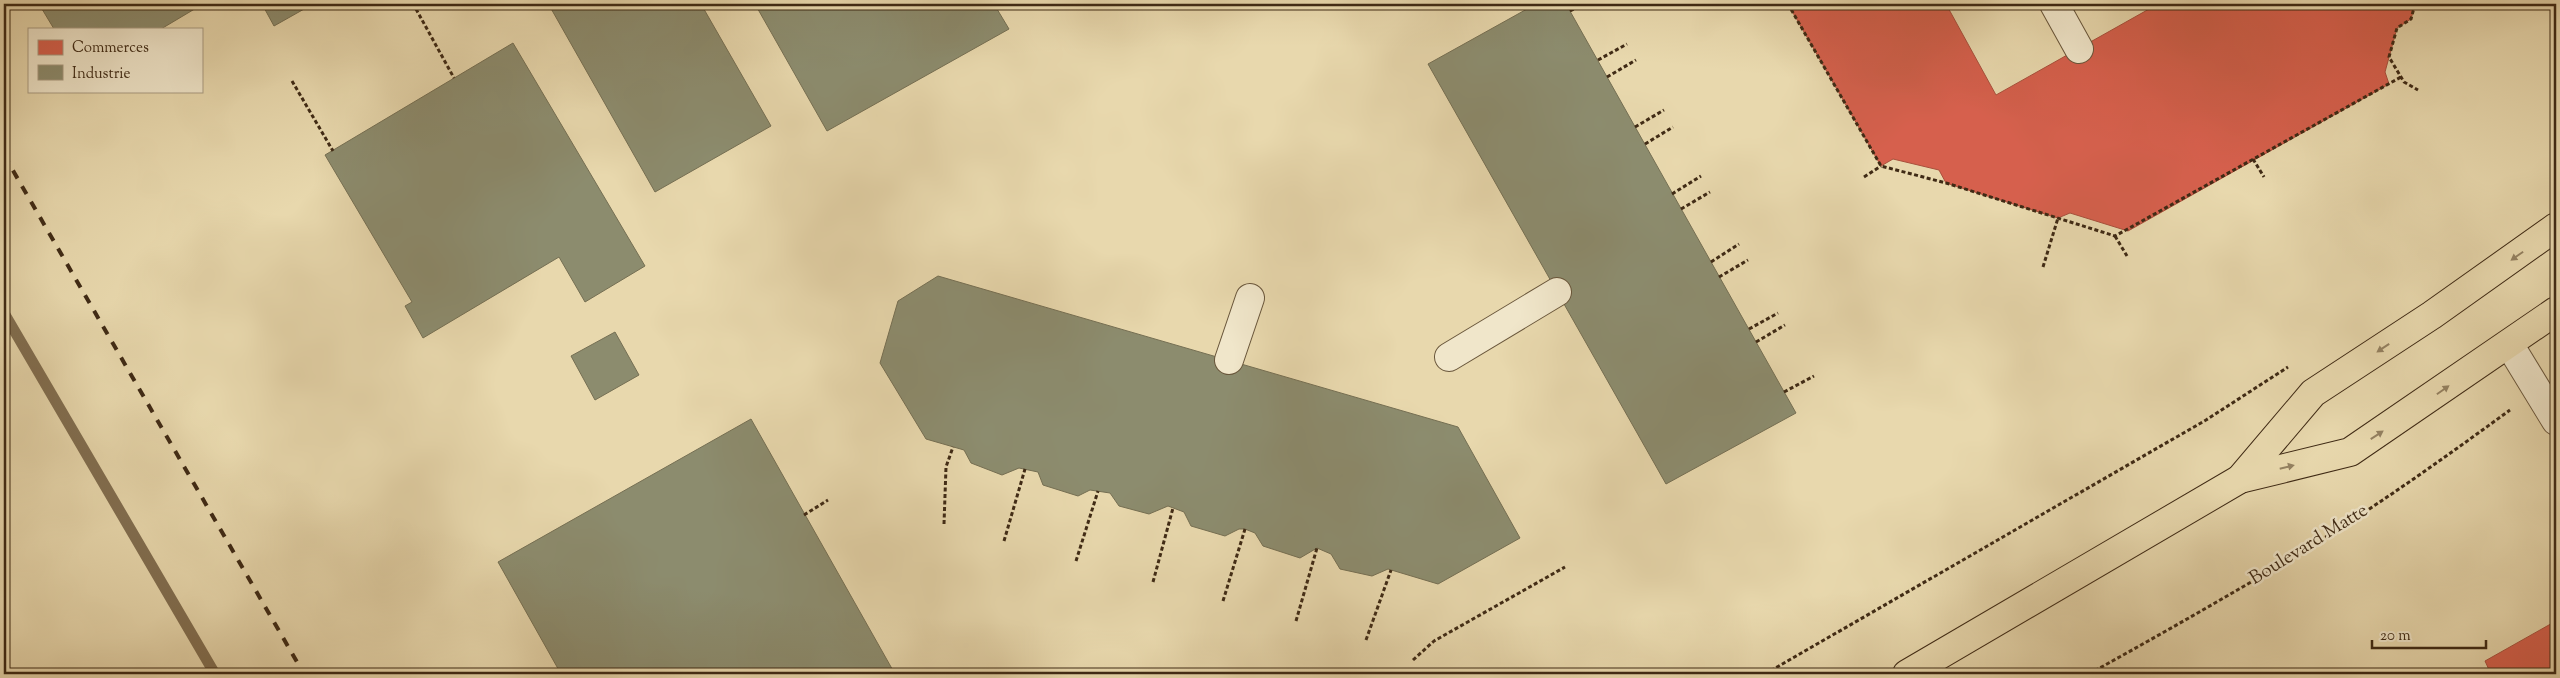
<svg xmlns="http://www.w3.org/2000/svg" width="2560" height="678" font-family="'Sorts Mill Goudy',serif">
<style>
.shops{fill:#d6604d;stroke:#a9503c}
.industry{fill:#8c8c6e;stroke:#756f53}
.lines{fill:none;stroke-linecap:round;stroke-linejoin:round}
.stream{stroke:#826f51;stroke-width:11}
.minor-casing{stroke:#69563b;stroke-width:30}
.major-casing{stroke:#3f2a15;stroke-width:30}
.path{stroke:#3f2a15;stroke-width:3;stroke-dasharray:4 2.5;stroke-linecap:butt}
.minor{stroke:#f0e6ca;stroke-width:28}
.major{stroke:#e8d8ad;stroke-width:28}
.rail{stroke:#3f2a15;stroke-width:4;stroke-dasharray:9 9;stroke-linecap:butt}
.oneway{fill:#948161}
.labels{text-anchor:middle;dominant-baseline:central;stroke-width:5;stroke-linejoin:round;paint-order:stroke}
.street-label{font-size:19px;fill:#3f2a15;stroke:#f0e6ca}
</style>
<rect width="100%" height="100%" fill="#e8d8ad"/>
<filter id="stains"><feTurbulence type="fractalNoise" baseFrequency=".004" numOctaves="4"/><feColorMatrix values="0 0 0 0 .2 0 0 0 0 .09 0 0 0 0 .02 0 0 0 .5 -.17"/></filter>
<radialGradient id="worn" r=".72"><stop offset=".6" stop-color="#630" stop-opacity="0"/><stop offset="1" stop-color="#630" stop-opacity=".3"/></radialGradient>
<g class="shops">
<polygon points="1788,4 1946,4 1996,95 2158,4 2415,4 2411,19 2397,28 2385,72 2389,84 2128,231 2070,213 2058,218 1946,183 1939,170 1893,159 1881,166"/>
<polygon points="2556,621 2556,674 2491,674 2485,661"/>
</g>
<g class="industry">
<polygon points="39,4 203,4 161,29 54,29"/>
<polygon points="262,4 313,4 274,26"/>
<polygon points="701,4 771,126 655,192 549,5"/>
<polygon points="755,4 994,4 1009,29 827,131"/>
<polygon points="1536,4 1566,4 1796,413 1666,484 1428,64"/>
<polygon points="513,43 645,266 585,302 559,257 423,338 405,306 412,302 325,155"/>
<polygon points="938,276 1458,427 1520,538 1438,584 1388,569 1372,576 1340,569 1331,554 1317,548 1300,558 1263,546 1255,533 1245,529 1239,529 1225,536 1191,526 1184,512 1168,506 1149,514 1119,506 1110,493 1090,490 1078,496 1043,485 1038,472 1019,468 1002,475 971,463 964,450 926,439 880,363 898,301"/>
<polygon points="615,332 639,375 595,400 571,356"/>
<polygon points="751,419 895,674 561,674 498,562"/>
</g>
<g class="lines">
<polyline class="stream" points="4,313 215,674"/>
<defs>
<g id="minor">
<polyline points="2054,4 2079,49"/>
<polyline points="2509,344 2556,421"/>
<polyline points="1449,357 1557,292"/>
<polyline points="1229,360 1250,298"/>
</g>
<g id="major">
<polyline points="2240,479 2313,393 2432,315 2556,227"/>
<polyline points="1907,674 2240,479 2350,452 2556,311"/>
</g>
</defs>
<use href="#minor" class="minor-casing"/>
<use href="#major" class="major-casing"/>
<g class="path">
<polyline points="1788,4 1881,166 1946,183 2115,236 2401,77"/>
<polyline points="2415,4 2411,19 2397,28 2389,57 2404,82 2418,90"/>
<polyline points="416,9 454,78"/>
<polyline points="1570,11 1584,4"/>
<polyline points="1598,60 1627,44"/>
<polyline points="1607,77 1636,60"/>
<polyline points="292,81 333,151"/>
<polyline points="1635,127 1664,110"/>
<polyline points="1645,144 1673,127"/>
<polyline points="2253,159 2264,177"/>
<polyline points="1864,177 1881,166"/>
<polyline points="1672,194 1701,176"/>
<polyline points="1681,209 1710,192"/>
<polyline points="2115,236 2127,256"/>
<polyline points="1711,262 1739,244"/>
<polyline points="2043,267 2058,218"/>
<polyline points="1719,277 1748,260"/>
<polyline points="1749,329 1778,313"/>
<polyline points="1756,342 1785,325"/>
<polyline points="1784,392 1814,376"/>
<polyline points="804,515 828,500"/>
<polyline points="944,524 946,467 953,447"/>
<polyline points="1004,541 1025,469"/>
<polyline points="1076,561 1098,491"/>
<polyline points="1153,582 1173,508"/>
<polyline points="1223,601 1245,529"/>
<polyline points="1296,621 1317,548"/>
<polyline points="1366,640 1391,570"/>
<polyline points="1413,660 1434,641 1565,567"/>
<polyline points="1765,674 2206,420 2288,367"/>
<path d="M2089 674C2170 629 2250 584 2329 535 2391 496 2451 453 2510 410"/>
</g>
<use href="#minor" class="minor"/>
<use href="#major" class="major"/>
<polyline class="rail" points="4,155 304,674"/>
</g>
<defs><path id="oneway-solid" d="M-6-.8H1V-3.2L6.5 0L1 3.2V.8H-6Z" transform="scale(1.25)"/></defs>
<g class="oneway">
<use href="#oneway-solid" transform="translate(2517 256) rotate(145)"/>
<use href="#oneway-solid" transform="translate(2383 348) rotate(146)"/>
<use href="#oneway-solid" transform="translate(2443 390) rotate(-35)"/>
<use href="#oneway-solid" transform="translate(2377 435) rotate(-33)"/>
<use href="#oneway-solid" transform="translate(2287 467) rotate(-14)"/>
</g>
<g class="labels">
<g class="street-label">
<text transform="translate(2309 545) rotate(-32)">Boulevard Matte</text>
</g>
</g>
<rect width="2560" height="678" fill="none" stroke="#e8d8ad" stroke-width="20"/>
<rect x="5" y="5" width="2550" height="668" fill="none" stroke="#3f2a15" stroke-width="2.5"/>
<rect x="10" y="10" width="2540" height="658" fill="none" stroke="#3f2a15"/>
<rect x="28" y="28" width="175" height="65" fill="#f0e6ca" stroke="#a99b82"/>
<rect x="38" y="40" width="25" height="15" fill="#d6604d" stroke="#a99b82"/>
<text x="72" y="52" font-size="15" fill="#3f2a15">Commerces</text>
<rect x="38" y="65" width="25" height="15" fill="#8c8c6e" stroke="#a99b82"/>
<text x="72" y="78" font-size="15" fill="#3f2a15">Industrie</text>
<path d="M2372 640v8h114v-8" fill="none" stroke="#3f2a15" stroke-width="2.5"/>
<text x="2380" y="640" font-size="15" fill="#3f2a15" stroke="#f0e6ca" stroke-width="4" paint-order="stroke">20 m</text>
<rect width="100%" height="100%" filter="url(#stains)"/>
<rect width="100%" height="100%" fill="url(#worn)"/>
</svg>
